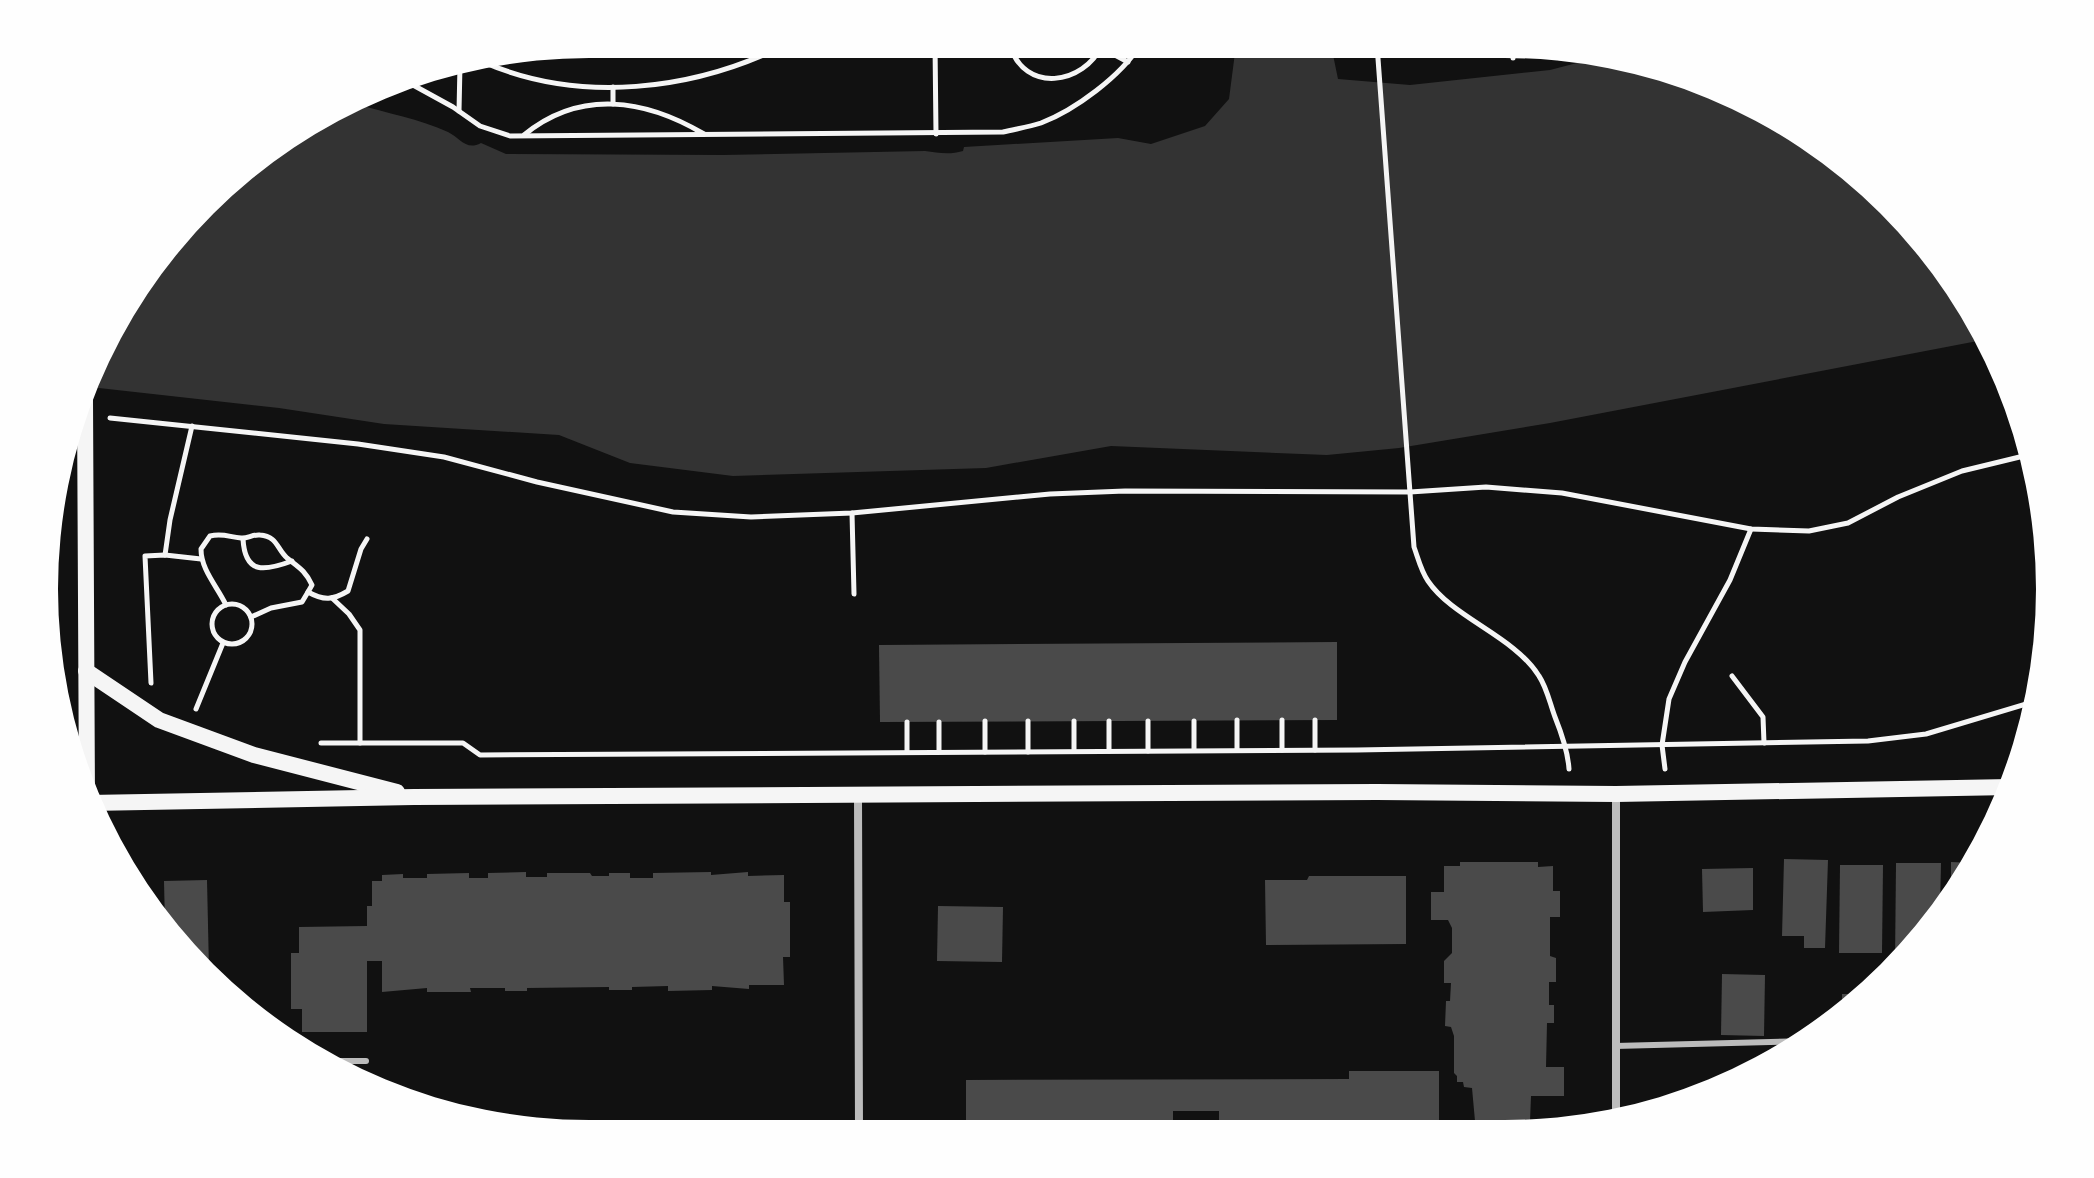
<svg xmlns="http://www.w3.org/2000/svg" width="2094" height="1178" font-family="Figtree,sans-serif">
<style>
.water{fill:#333}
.building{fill:#4a4a4a}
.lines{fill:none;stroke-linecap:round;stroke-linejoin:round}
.path{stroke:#f5f5f5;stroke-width:5}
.service{stroke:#bcbcbc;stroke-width:6}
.minor{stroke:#bcbcbc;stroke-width:8}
.secondary{stroke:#f5f5f5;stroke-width:16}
</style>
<rect width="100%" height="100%" fill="#111"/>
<path class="water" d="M1236 45H1331L1338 79 1410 85 1550 70 1600 57 1680 73 1778 117 1865 180 1938 258 1988 339 1550 423 1399 448 1327 455 1111 446 986 468 733 476 630 463 559 435 384 424 279 408 90 387 136 286 258 156 356 104C386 113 420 119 448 132 460 138 466 151 481 143L506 154 723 155 925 151C938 153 950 155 963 151L964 147 1118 138 1151 144 1205 126 1229 99Z"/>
<g class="building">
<polygon points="1337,642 1337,720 880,722 879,645"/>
<polygon points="1784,859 1828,860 1825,948 1804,948 1804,936 1782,936"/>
<polygon points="1460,862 1538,862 1538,867 1553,866 1553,891 1560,891 1560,917 1550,917 1550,956 1556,958 1556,982 1549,982 1549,1005 1554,1005 1554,1023 1547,1023 1546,1067 1564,1067 1564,1096 1531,1096 1530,1121 1475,1121 1472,1088 1464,1087 1463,1082 1457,1082 1457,1076 1454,1073 1454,1036 1451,1027 1445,1026 1446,1001 1450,1001 1451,983 1444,983 1444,961 1452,953 1452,928 1448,920 1431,920 1431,892 1444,892 1444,866 1460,866"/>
<polygon points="1951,862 1976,863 1951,896"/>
<polygon points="1896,863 1941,863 1940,909 1899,963 1895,963"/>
<polygon points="1840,865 1883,865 1882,953 1839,953"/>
<polygon points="1753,868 1753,910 1703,912 1702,869"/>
<polygon points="526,872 526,877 547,877 547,873 590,873 592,876 609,876 609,873 630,873 630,878 653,878 653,873 711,872 711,875 748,872 748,876 784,875 784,902 790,902 790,957 783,957 784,985 749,985 749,989 712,986 712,990 668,991 668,986 632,987 632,990 609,990 609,987 527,988 527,991 505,991 505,988 470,988 471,992 427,992 427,988 382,992 382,961 367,961 367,1032 302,1032 302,1009 291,1009 291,953 299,953 299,927 367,926 367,906 372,906 372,881 382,881 382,875 403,874 403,878 427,878 427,874 469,873 469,878 488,878 488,873"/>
<polygon points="1309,876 1406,876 1406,944 1266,945 1265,880 1307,880"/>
<polygon points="207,880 209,970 205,970 179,948 165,925 164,881"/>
<polygon points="938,906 1003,907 1002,962 937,961"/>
<polygon points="1722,974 1765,975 1764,1036 1721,1035"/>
<polygon points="1842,994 1866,994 1842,1014"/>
<polygon points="1349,1071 1439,1071 1439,1130 1219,1131 1219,1111 1173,1111 1173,1131 966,1131 966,1080 1349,1079"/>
</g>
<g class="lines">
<g class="path">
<polyline points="935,44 936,134"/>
<path d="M1010 45C1024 94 1084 85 1102 45"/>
<polyline points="1096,45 1128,62"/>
<path d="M1377 45 1414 547C1418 558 1421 571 1428 581 1453 618 1514 636 1539 676 1547 688 1550 704 1555 717 1561 732 1568 753 1569 769"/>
<polyline points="1513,45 1513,58"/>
<path d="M483 62C580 104 693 91 787 44"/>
<path d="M402 79 453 107 480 126 510 136 1003 132C1015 129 1029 127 1041 123 1075 110 1121 76 1140 45"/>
<polyline points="613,87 613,104"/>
<polyline points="459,111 460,65"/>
<path d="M524 135C580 89 645 99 704 134"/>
<polyline points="110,418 358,444 444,457 537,482 673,512 751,517 852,513 1050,494 1125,491 1410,492 1486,487 1562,493 1751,529 1809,531 1848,523 1898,497 1962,471 2032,454"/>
<polyline points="852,513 854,594"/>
<path d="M243 539C245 575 265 571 292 561"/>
<polyline points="165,555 170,520 192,426"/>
<polyline points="332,598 349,614 360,630 360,743"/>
<circle cx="232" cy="624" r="20"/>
<path d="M226 605C217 586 201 570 201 549L210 536C223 533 229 537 241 538 247 539 253 534 260 535 277 536 277 549 287 558 298 567 305 570 312 585L308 592C324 601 333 600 348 591L361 549 367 539"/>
<polyline points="251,617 271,608 302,602 308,592"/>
<polyline points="1732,676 1763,717 1764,743"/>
<polyline points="151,683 145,556 165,555 201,559"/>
<polyline points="196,709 223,643"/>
<polyline points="1237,720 1237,750"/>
<polyline points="1282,720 1282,750"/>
<polyline points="1315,720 1315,750"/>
<polyline points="985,721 985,752"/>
<polyline points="1028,721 1028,752"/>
<polyline points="1074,721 1074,751"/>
<polyline points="1109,721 1109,751"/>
<polyline points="1194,721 1194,750"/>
<polyline points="907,722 907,752"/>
<polyline points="939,722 939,752"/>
<polyline points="321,743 463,743 480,755 1357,750 1868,741 1926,734 2036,701"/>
<polyline points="1148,751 1148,721"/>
<polyline points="1665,769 1662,745 1669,699 1685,662 1730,580 1751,529"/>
</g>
<g class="service">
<polyline points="1615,1046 1809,1041"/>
<polyline points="317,1061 366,1061"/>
</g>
<g class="minor">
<polyline points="1616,794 1616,1120"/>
<polyline points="858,795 859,1132"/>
</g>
<g class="secondary">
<polyline points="85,399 87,801"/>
<polyline points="86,671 159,720 254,755 397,792"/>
<polyline points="89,803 414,797 1377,792 1616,794 2011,787"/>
</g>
</g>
<path d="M0 0H2094V1178H0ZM589 58H1505A531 531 0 0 1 2036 589V589A531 531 0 0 1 1505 1120H589A531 531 0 0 1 58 589V589A531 531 0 0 1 589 58Z" fill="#fefefe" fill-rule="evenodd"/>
</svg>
